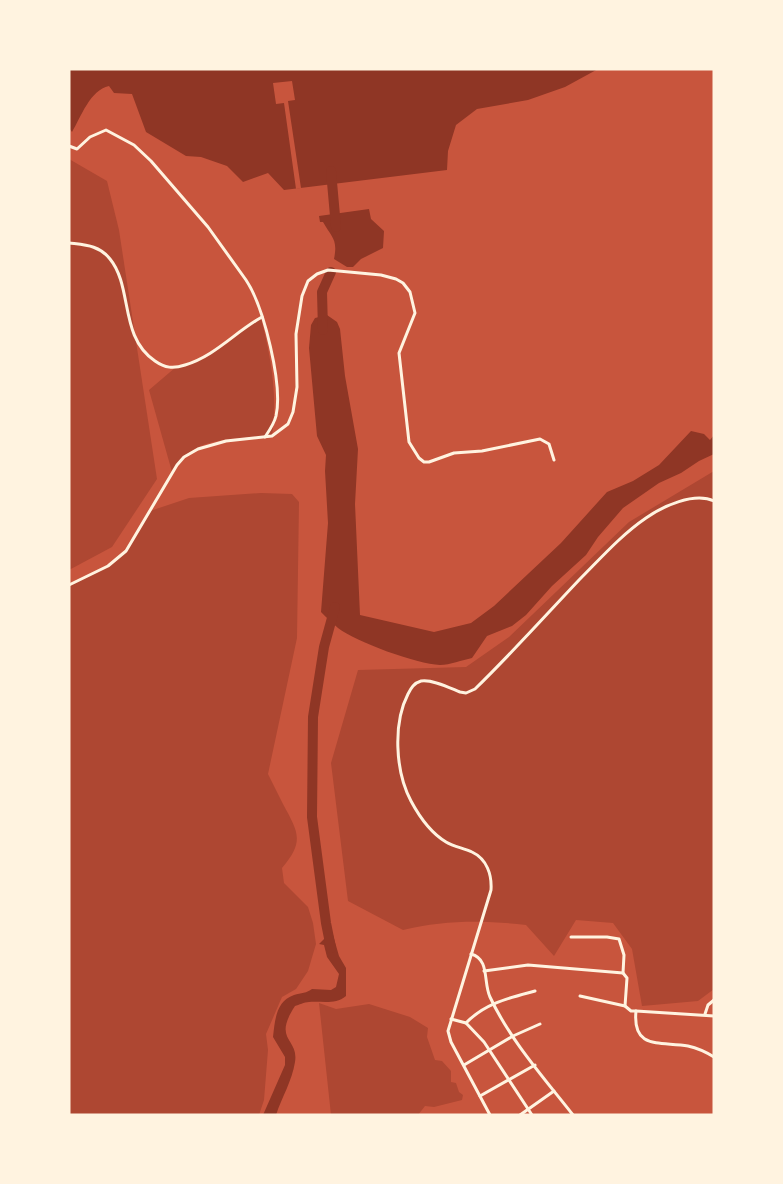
<svg xmlns="http://www.w3.org/2000/svg" width="783" height="1184" font-family="Raleway,sans-serif">
<style>
.green{fill:#ae4732}
.water{fill:#8f3625}
.pier{fill:#c8553d}
.lines{fill:none;stroke-linecap:round;stroke-linejoin:round}
.river{stroke:#8f3625;stroke-width:10}
.minor{stroke:#fff3e0;stroke-width:3}
</style>
<rect width="100%" height="100%" fill="#c8553d"/>
<g class="green">
<polygon points="69,159 107,181 119,230 157,479 112,547 69,570"/>
<path d="M261 318C271 358 278 395 272 436 248 438 206 437 188 454 182 459 177 466 172 472L149 390 176 367 205 358 228 343 245 327Z"/>
<path d="M714 471V989L698 1001 642 1006 632 949 613 923 576 920 554 956 526 925C484 920 444 920 403 930L348 901 331 763 358 670 466 667 509 637 629 522Z"/>
<path d="M261 493 292 494 299 502 297 638 268 774C273 784 278 794 283 804 298 832 305 841 282 868L284 883 308 907 313 923 316 944 308 971 296 989 282 997 266 1034 268 1050 264 1100 259 1115H69V585L108 566 126 551 150 511 189 498Z"/>
<polygon points="319,1003 336,1009 369,1004 410,1017 428,1028 427,1037 435,1060 442,1061 451,1071 451,1082 456,1083 459,1092 463,1095 462,1100 434,1107 425,1106 418,1115 331,1115"/>
</g>
<g class="water">
<path d="M69 69H598L565 87 528 100 477 109 456 125 448 151 447 170 284 190 268 173 243 182 227 166 201 157 186 156 146 132 132 94 114 93 109 86C90 90 81 117 72 132L69 128Z"/>
<path d="M369 209 371 219 384 231 383 248 361 259 353 267H347L334 259C338 239 332 238 323 222H320L319 216Z"/>
<path d="M327 315 337 322 340 329 345 376 358 449 355 504 360 615 434 632 471 623 494 606 561 543 607 492 633 481 659 465 691 431 704 434 710 440 714 435V454L699 461 681 473 659 483 623 508 598 537 586 555 552 586 526 615 512 626 487 636 472 658C462 660 450 665 440 665 417 664 356 642 338 628 332 623 326 617 321 612L328 523 325 471 326 455 317 436 309 348 311 325 315 318Z"/>
<path d="M333 935 339 956 346 968V996C335 1005 323 1001 309 1002 304 1002 299 1005 295 1006 272 1041 299 1038 295 1062 292 1081 282 1097 276 1115H263L285 1065V1057L273 1037C275 1020 276 1001 294 995 301 993 307 993 312 989L331 990 336 987 339 974 327 957 324 945 319 944 326 937Z"/>
</g>
<polygon class="pier" points="292,81 295,100 288,101 301,188 296,189 284,103 276,104 273,83"/>
<g class="lines">
<g class="river">
<polyline points="331,171 336,227"/>
<polyline points="323,330 322,292 331,272"/>
<polyline points="331,948 326,923 312,817 313,717 324,647 335,607"/>
</g>
<g class="minor">
<path d="M69 146 77 149 90 137 106 130 134 145 151 161 208 227 246 280C264 307 283 385 276 416 274 424 269 431 265 437"/>
<path d="M69 243C85 245 99 245 110 259 133 287 119 337 155 361 165 368 173 369 185 365 215 356 235 332 262 317"/>
<polyline points="69,585 108,566 126,551 177,465 184,457 198,449 226,441 272,436 288,424 293,412 297,387 296,334 302,296 308,281 317,274 328,270 381,275 396,279 403,283 410,292 415,313 399,353 409,442 419,458 424,462 429,462 454,453 482,451 540,439 549,444 554,460"/>
<polyline points="571,937 607,937 619,939 624,955 623,973"/>
<path d="M471 954C490 959 483 982 490 997 510 1040 544 1078 573 1115"/>
<polyline points="484,971 528,965 623,973 627,978 625,1006"/>
<polyline points="580,996 625,1006 631,1011 636,1011 714,1016"/>
<path d="M636 1011C632 1051 662 1041 688 1046 697 1048 706 1052 714 1057"/>
<polyline points="705,1014 708,1005 714,1000"/>
<polyline points="451,1019 466,1023 484,1042 532,1115"/>
<path d="M466 1023C485 1003 509 998 535 991"/>
<polyline points="464,1065 513,1036 540,1024"/>
<polyline points="480,1096 535,1065"/>
<path d="M490 1115 451 1042 448 1031 491 890C492 875 487 859 472 852 464 848 454 847 446 842 431 833 419 816 411 801 395 771 393 723 408 694 411 688 414 683 421 681 432 679 450 688 460 692L466 693 475 689C511 654 545 616 579 580 600 559 621 535 646 518 663 506 694 492 714 501"/>
<polyline points="520,1115 554,1091"/>
</g>
</g>
<rect width="783" height="1184" fill="none" stroke="#fff3e0" stroke-width="141"/>
</svg>
